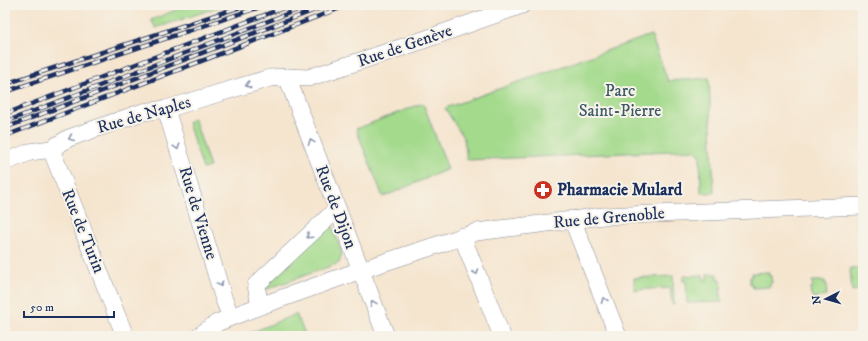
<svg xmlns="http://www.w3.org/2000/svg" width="868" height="341" font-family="'IM FELL DW Pica',serif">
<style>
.green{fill:#a3da8b;stroke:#5f8474}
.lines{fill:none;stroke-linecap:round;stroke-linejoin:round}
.minor-casing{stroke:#888a96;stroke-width:18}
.minor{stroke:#fff;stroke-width:17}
.rail-casing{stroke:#1b2f5e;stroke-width:4.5}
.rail{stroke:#f7f3e8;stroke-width:3;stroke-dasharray:9;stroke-linecap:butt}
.oneway{stroke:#8d97ae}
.labels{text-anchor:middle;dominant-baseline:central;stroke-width:4;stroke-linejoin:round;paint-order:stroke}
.street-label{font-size:17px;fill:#1b2f5e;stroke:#f7f3e8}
.park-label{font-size:17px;fill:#3d5a69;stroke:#f7f3e8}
.poi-label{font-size:17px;font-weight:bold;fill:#1b2f5e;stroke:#f7f3e8;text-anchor:start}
</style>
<rect width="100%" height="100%" fill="#f7f3e8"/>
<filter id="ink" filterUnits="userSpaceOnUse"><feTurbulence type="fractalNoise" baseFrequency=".025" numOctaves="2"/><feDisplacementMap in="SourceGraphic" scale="8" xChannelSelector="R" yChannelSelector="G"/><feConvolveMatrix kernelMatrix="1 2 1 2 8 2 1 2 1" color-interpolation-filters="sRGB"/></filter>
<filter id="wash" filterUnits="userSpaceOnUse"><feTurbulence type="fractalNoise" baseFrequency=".012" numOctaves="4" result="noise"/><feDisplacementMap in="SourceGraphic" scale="16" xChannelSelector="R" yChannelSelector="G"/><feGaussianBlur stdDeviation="0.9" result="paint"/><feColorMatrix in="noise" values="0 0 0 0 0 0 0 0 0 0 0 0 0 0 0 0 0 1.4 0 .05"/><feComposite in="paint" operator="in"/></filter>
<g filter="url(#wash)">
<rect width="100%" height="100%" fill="#f5e5cf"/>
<g class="green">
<polygon points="188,5 225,5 156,28 151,20"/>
<polygon points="651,35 668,81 709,78 714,193 701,193 700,155 695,150 467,160 464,139 445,108"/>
<polygon points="423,103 448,169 383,197 356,129"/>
<polygon points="194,118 210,167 203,169 188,123"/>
<polygon points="328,223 332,225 342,253 339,263 262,291"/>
<polygon points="850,268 863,268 863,289 852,291"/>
<polygon points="769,272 769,276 771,276 772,283 770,283 770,287 753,288 752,284 750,284 750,277 752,277 752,273"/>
<polygon points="707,274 717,274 718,279 721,279 722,288 720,288 722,302 687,303 686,281 683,281 683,278 684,276 703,275 704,280 707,280"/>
<polygon points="673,276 674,304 672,304 670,288 634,290 634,278"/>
<polygon points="812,281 825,281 825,284 827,284 826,296 813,298 813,296 811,295 810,288 813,288"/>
<polygon points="296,314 306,336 243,336"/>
</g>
</g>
<g filter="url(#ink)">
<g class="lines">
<defs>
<g id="minor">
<polyline points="287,77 386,336"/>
<polyline points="166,109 224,300 231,317"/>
<polyline points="51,149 125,336"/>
<polyline points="5,162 30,152 51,149 69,138 143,112 166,109 270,78 287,77 308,78 409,45 522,5"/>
<polyline points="572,219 618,336"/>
<polyline points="462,236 502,336"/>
<polyline points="260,306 256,285 337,209"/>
<polyline points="199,336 217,323 231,317 260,306 361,270 477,232 603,216 863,206"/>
</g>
</defs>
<use href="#minor" class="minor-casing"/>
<use href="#minor" class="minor"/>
<defs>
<g id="rail">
<polyline points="5,84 246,5"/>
<polyline points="5,92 266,5"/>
<polyline points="5,114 291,5"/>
<polyline points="5,122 310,5"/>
<polyline points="5,128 328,5"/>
<polyline points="5,136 348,5"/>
</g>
</defs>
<use href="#rail" class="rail-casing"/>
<use href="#rail" class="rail"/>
</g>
<defs><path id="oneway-chevron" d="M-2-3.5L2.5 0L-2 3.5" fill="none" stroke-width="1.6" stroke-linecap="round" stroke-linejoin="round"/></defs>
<g class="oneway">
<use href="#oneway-chevron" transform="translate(248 85) rotate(164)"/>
<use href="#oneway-chevron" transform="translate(71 138) rotate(157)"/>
<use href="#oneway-chevron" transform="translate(311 142) rotate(-111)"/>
<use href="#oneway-chevron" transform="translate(177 147) rotate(73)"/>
<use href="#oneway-chevron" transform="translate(309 236) rotate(137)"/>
<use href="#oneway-chevron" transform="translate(476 272) rotate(68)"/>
<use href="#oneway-chevron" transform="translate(220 284) rotate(73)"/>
<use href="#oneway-chevron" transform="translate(604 300) rotate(-112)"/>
<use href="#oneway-chevron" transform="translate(373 303) rotate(-111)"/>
</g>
</g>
<defs>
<symbol id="pharmacy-disc" viewBox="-11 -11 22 22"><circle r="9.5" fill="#c8321e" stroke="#f7f3e8"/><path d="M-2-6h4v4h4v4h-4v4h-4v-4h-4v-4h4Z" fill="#fff"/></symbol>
</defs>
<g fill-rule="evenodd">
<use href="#pharmacy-disc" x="532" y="179" width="22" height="22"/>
</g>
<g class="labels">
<g class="street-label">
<text transform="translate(405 46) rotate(-19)">Rue de Genève</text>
<text transform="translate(144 115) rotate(-16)">Rue de Naples</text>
<text transform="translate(336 207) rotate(69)">Rue de Dijon</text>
<text transform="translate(198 213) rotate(73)">Rue de Vienne</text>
<text transform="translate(609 218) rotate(-5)">Rue de Grenoble</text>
<text transform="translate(83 231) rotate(68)">Rue de Turin</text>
</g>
<g class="park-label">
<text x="620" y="91">Parc<tspan x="620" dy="20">Saint-Pierre</tspan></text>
</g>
<g class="poi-label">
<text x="557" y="190">Pharmacie Mulard</text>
</g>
</g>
<rect width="868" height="341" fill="none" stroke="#f7f3e8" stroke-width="20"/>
<g transform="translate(826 299) rotate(264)" stroke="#f7f3e8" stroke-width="3" paint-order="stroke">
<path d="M0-3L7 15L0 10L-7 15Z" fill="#1b2f5e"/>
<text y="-6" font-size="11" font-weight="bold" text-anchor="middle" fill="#1b2f5e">N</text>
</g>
<path d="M24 311v6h90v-6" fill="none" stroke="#1b2f5e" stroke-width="2"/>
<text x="30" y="311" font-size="12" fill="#1b2f5e" stroke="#f7f3e8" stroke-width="3" paint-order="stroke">50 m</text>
</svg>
